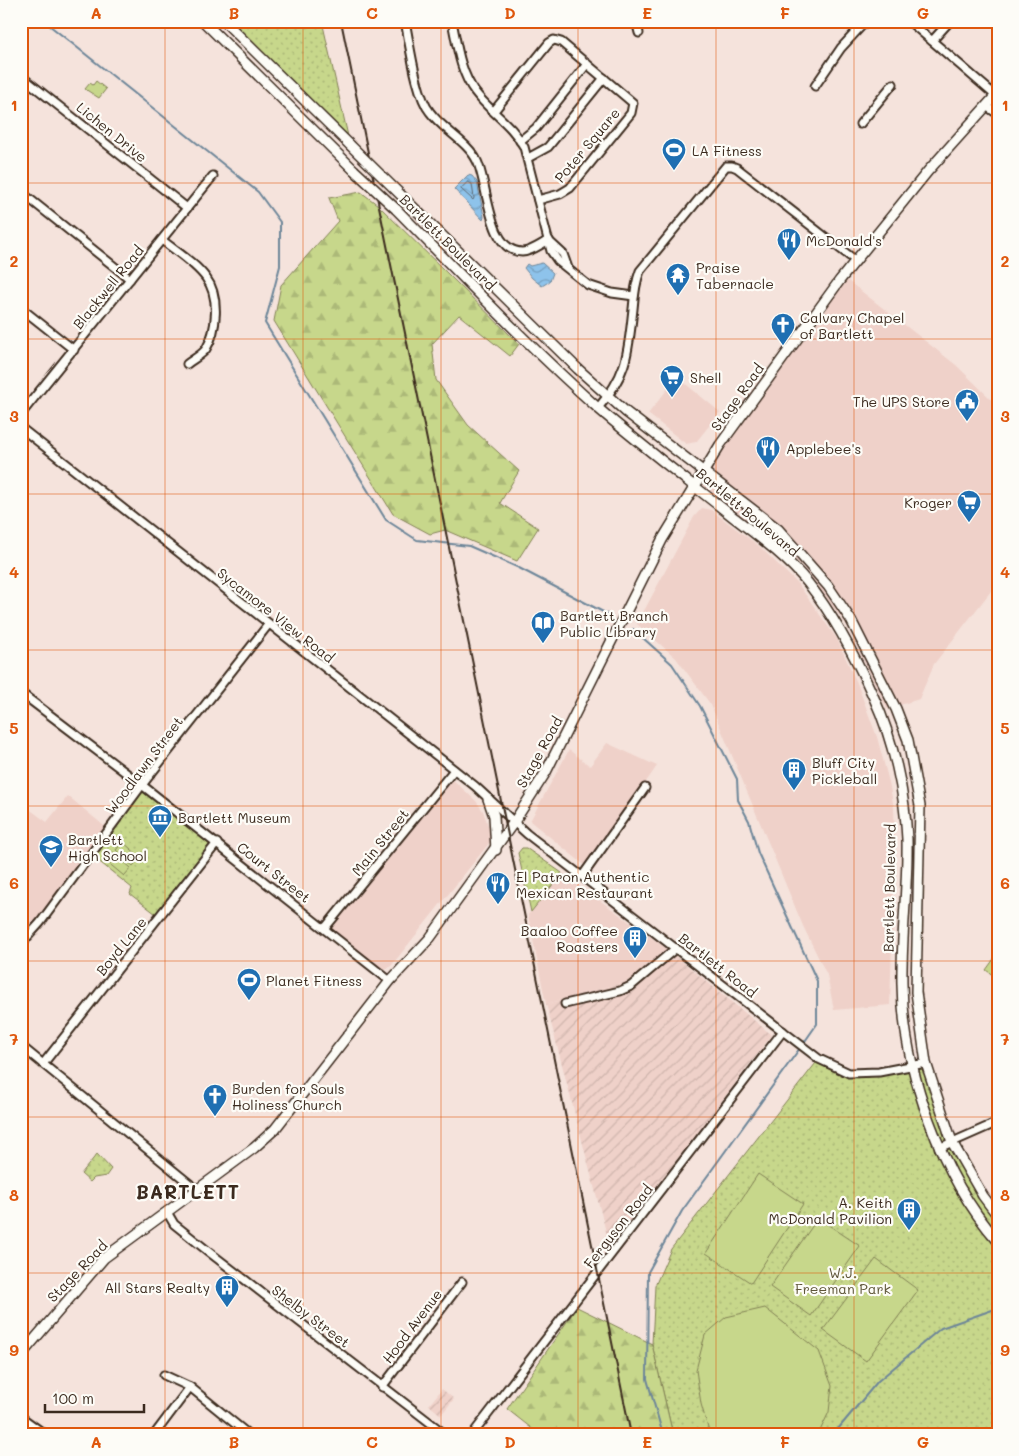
<svg xmlns="http://www.w3.org/2000/svg" width="1019" height="1456" font-family="Mali,sans-serif">
<style>
.built{fill:#efd1c9}
.industrial{fill:url(#industrial-furrows)}
.grass{fill:url(#grass-dots);stroke:#818054}
.forest{fill:url(#forest-firs);stroke:#818054}
.garden{fill:#c7d78b;stroke:#818054}
.water{fill:url(#water-waves);stroke:#6d8699}
.lines{fill:none;stroke-linecap:round;stroke-linejoin:round}
.shore{stroke:#5c6770;stroke-width:1}
.stream{stroke:#6d8699;stroke-width:2}
.minor-casing{stroke:#3b2a1e;stroke-width:11}
.major-casing{stroke:#3b2a1e;stroke-width:12}
.minor{stroke:#fdfcf7;stroke-width:7}
.major{stroke:#fdfcf7;stroke-width:9}
.rail{stroke:#3b2a1e;stroke-width:2}
.major-bridge-casing{stroke:#3b2a1e;stroke-width:12;stroke-linecap:butt}
.major-bridge{stroke:#fdfcf7;stroke-width:9}
.grid{fill:none;stroke:#df570d;stroke-width:1;stroke-opacity:0.55}
.labels{text-anchor:middle;dominant-baseline:central;stroke-width:4.5;stroke-linejoin:round;paint-order:stroke}
.street-label{font-size:14px;fill:#3b2a1e;stroke:#fdfcf7}
.poi-label{font-size:14px;fill:#3b2a1e;stroke:#fdfcf7;text-anchor:start}
.park-label{font-size:14px;fill:#5e5539;stroke:#fdfcf7}
.district-label{font-size:19px;font-weight:bold;letter-spacing:1px;fill:#3b2a1e;stroke:#fdfcf7}
.neatline{fill:none;stroke:#df570d;stroke-width:2}
.grid-label{font-size:16px;text-anchor:middle;font-weight:bold;fill:#df570d}
</style>
<defs>
<pattern id="industrial-furrows" width="10" height="10" patternUnits="userSpaceOnUse" patternTransform="scale(1.25)"><rect width="10" height="10" fill="#efd1c9"/><path d="M-1 1l2-2M0 10L10 0M9 11l2-2" fill="none" stroke="#ceb4ac"/></pattern>
<pattern id="grass-dots" width="8" height="8" patternUnits="userSpaceOnUse" patternTransform="scale(1.25)"><rect width="8" height="8" fill="#c7d78b"/><path d="M2 2h.1M6 6h.1" fill="none" stroke="#acb978" stroke-width="1.8" stroke-linecap="round"/></pattern>
<pattern id="forest-firs" width="22" height="20" patternUnits="userSpaceOnUse" patternTransform="scale(1.25)"><rect width="22" height="20" fill="#c7d78b"/><path d="M5 1l3.5 6h-7zM16 11l3.5 6h-7z" fill="#acb978"/></pattern>
<pattern id="water-waves" width="16" height="10" patternUnits="userSpaceOnUse" patternTransform="scale(1.25)"><rect width="16" height="10" fill="#8ec3eb"/><path d="M0 5q4-4 8 0t8 0" fill="none" stroke="#759fbe"/></pattern>
</defs>
<rect width="100%" height="100%" fill="#f5e3dc"/>
<filter id="ink" filterUnits="userSpaceOnUse"><feTurbulence type="fractalNoise" baseFrequency=".02" numOctaves="2"/><feDisplacementMap in="SourceGraphic" scale="10" xChannelSelector="R" yChannelSelector="G"/><feConvolveMatrix kernelMatrix="1 2 1 2 8 2 1 2 1" color-interpolation-filters="sRGB"/></filter>
<g filter="url(#ink)">
<g class="built">
<polygon points="843,277 956,365 998,406 998,582 934,664 919,699 887,709 846,624 803,567 783,549 698,481"/>
<polygon points="677,377 720,412 696,442 686,444 648,414"/>
<polygon points="702,508 711,510 759,546 798,584 837,639 857,683 877,737 889,782 894,808 895,845 890,1005 834,1010 827,975 803,926 711,705 676,658 637,624 694,517"/>
<polygon points="607,743 657,766 587,867 530,821 569,750 590,766"/>
<polygon points="451,778 476,801 483,811 491,834 490,842 391,966 385,970 378,969 329,930"/>
<polygon points="68,796 109,830 21,944 21,803 47,822"/>
<polygon points="562,873 667,949 628,981 546,1004 528,915"/>
</g>
<g class="industrial">
<polygon points="667,949 772,1035 610,1247 546,1004 628,981"/>
<polygon points="442,1389 454,1399 441,1415 429,1405"/>
</g>
<g class="grass">
<polygon points="224,21 322,21 350,145"/>
<polygon points="142,785 217,843 160,917 130,894 132,888 91,855"/>
<polygon points="522,848 526,848 562,873 531,912 518,853"/>
<polygon points="819,1059 849,1073 926,1063 952,1142 998,1216 998,1435 673,1435 652,1344 655,1286 671,1249"/>
<polygon points="97,1154 111,1169 106,1176 94,1178 90,1182 81,1174"/>
</g>
<g class="forest">
<polygon points="361,192 378,205 519,344 510,356 459,315 432,344 436,380 468,425 519,471 500,503 538,528 517,561 445,530 430,534 393,514 274,321 281,285 338,221 329,198"/>
<polygon points="577,1307 652,1344 673,1435 540,1435 507,1409"/>
</g>
<g class="garden">
<polygon points="96,81 106,89 99,98 85,89 90,83 93,85"/>
<polygon points="123,842 140,857 133,866 116,850"/>
<polygon points="113,852 131,868 124,876 106,861"/>
<polygon points="996,956 998,957 998,979 986,970"/>
<polygon points="758,1174 803,1204 751,1283 706,1253"/>
<polygon points="818,1218 860,1246 811,1316 770,1287"/>
<polygon points="876,1259 918,1290 866,1361 823,1330"/>
<polygon points="765,1308 819,1351 832,1386 829,1412 818,1435 710,1435 701,1404 696,1370 705,1335 726,1317"/>
</g>
<g class="water">
<polygon points="468,175 472,176 477,182 484,217 483,220 454,189"/>
<polygon points="542,263 553,273 550,281 542,286 532,278 524,268 527,264 530,266"/>
</g>
<g class="lines">
<polygon class="shore" points="468,182 472,184 474,198 473,200 461,189"/>
<g class="stream">
<polyline points="44,21 258,192 280,222 280,266 265,323 386,520 417,540 469,546 519,568 607,614"/>
<polyline points="633,629 672,664 700,706 737,779 738,800 749,821 758,853 817,981 817,1024 803,1044"/>
<polyline points="663,1435 647,1379 648,1272 682,1211 800,1048"/>
<polyline points="833,1435 878,1381 941,1328 998,1308"/>
</g>
<defs>
<g id="minor">
<path d="M405 21C410 45 416 95 430 112 443 130 468 142 477 161 488 183 488 252 522 252 531 252 541 244 549 240"/>
<path d="M452 21C457 45 460 72 475 92 490 112 512 124 524 147L551 251 558 261 588 285 612 293 634 296"/>
<polyline points="636,21 639,33"/>
<polyline points="909,21 996,96"/>
<polyline points="932,41 950,21"/>
<polyline points="21,76 187,208"/>
<polyline points="815,86 841,48 866,21"/>
<polyline points="986,106 998,114"/>
<polyline points="494,111 549,43 554,40 561,42 633,103 631,113 570,188 560,194 538,200"/>
<polyline points="860,124 893,84"/>
<polyline points="520,141 536,128 587,64"/>
<polyline points="528,158 548,147 604,78"/>
<polyline points="21,192 130,279"/>
<path d="M162 240C177 252 195 263 206 278 220 296 217 331 206 349 202 355 193 359 187 364"/>
<polyline points="550,242 563,254 568,268"/>
<polyline points="21,308 74,350"/>
<path d="M598 408C628 374 628 352 633 309 634 296 635 284 640 271L726 166H732L737 168 856 261"/>
<polyline points="21,414 213,176"/>
<polyline points="21,428 475,786 527,834 819,1059 849,1073 879,1072 926,1063"/>
<polyline points="21,693 142,785 390,981"/>
<polyline points="583,875 645,788"/>
<polyline points="325,928 454,770"/>
<polyline points="21,944 40,923 142,785 268,625"/>
<polyline points="565,1004 620,991 631,986 676,948"/>
<polyline points="21,1046 196,1189"/>
<polyline points="43,1064 217,843"/>
<polyline points="939,1148 998,1122"/>
<polyline points="167,1212 174,1224 209,1252 446,1435"/>
<polyline points="164,1375 190,1387 249,1435"/>
<polyline points="382,1387 462,1282"/>
<polyline points="21,1417 46,1435"/>
<polyline points="154,1435 190,1387"/>
<polyline points="472,1435 783,1031"/>
</g>
<g id="major">
<polyline points="203,21 354,170"/>
<polyline points="224,21 350,145"/>
<polyline points="406,200 578,369 626,412 778,529 828,586 851,620 896,709 908,740 920,806 916,992 926,1063 952,1142 983,1196 998,1216"/>
<path d="M396 209C462 276 528 346 599 409 642 446 688 481 732 516 758 536 787 557 808 583 835 617 856 658 874 698 893 739 905 794 907 839 908 888 901 936 902 984 903 1069 941 1177 998 1241"/>
<polyline points="488,799 494,816 496,850"/>
<polyline points="21,1355 104,1258 254,1148 275,1129 390,981 430,938 514,822 546,772 662,540 720,445 840,280 928,171 998,93"/>
</g>
</defs>
<use href="#minor" class="minor-casing"/>
<use href="#major" class="major-casing"/>
<use href="#minor" class="minor"/>
<use href="#major" class="major"/>
<polyline class="rail" points="341,21 631,1435"/>
<defs>
<g id="major-bridge">
<polyline points="350,145 406,200"/>
<polyline points="354,170 396,209"/>
</g>
</defs>
<use href="#major-bridge" class="major-bridge-casing"/>
<use href="#major-bridge" class="major-bridge"/>
</g>
</g>
<path class="grid" d="M165 21V1435M303 21V1435M441 21V1435M578 21V1435M716 21V1435M854 21V1435M21 183H998M21 339H998M21 494H998M21 650H998M21 806H998M21 961H998M21 1117H998M21 1273H998"/>
<defs>
<symbol id="stadium-pin" viewBox="-11 -11 22 30"><path d="M0 17L-7.5 6A9.5 9.5 0 1 1 7.5 6Z" fill="#1f6fb2" stroke="#fdfcf7"/><path d="M0-5a6.5 5 0 1 0 0 10a6.5 5 0 1 0 0-10ZM-3.5-1.8h7v3.6h-7Z" fill="#fff"/></symbol>
<symbol id="restaurant-pin" viewBox="-11 -11 22 30"><path d="M0 17L-7.5 6A9.5 9.5 0 1 1 7.5 6Z" fill="#1f6fb2" stroke="#fdfcf7"/><path d="M-5-6h1v4h1v-4h1v4h1v-4h1v5L-1.5 .5V6h-2V.5L-5-1ZM5-6V6H3V1.5H1.5Q1.5-4 5-6Z" fill="#fff"/></symbol>
<symbol id="temple-pin" viewBox="-11 -11 22 30"><path d="M0 17L-7.5 6A9.5 9.5 0 1 1 7.5 6Z" fill="#1f6fb2" stroke="#fdfcf7"/><path d="M0-6L5-2H3V0L6.5 2.5H4V6H1.5V3h-3V6H-4V2.5H-6.5L-3 0V-2H-5Z" fill="#fff"/></symbol>
<symbol id="church-pin" viewBox="-11 -11 22 30"><path d="M0 17L-7.5 6A9.5 9.5 0 1 1 7.5 6Z" fill="#1f6fb2" stroke="#fdfcf7"/><path d="M-1.2-6h2.4v3.5h3.3v2.4h-3.3V6h-2.4V-.1h-3.3v-2.4h3.3Z" fill="#fff"/></symbol>
<symbol id="supermarket-pin" viewBox="-11 -11 22 30"><path d="M0 17L-7.5 6A9.5 9.5 0 1 1 7.5 6Z" fill="#1f6fb2" stroke="#fdfcf7"/><path d="M-6-5.5h2.5l.6 2H6L4.5 2H-2.5L-4.4-4H-6ZM-1.5 3.2a1.3 1.3 0 1 0 .1 0ZM3 3.2a1.3 1.3 0 1 0 .1 0Z" fill="#fff"/></symbol>
<symbol id="civic-pin" viewBox="-11 -11 22 30"><path d="M0 17L-7.5 6A9.5 9.5 0 1 1 7.5 6Z" fill="#1f6fb2" stroke="#fdfcf7"/><path d="M-.6-6.5H3V-4.5H.6V-3L4-1V1h2V6H-6V1h2V-1L-.6-3ZM-1.2 2.5V6h2.4V2.5Z" fill="#fff"/></symbol>
<symbol id="library-pin" viewBox="-11 -11 22 30"><path d="M0 17L-7.5 6A9.5 9.5 0 1 1 7.5 6Z" fill="#1f6fb2" stroke="#fdfcf7"/><path d="M-6-4Q-3-5.5-.7-3.5V5Q-3 3-6 4ZM6-4Q3-5.5 .7-3.5V5Q3 3 6 4Z" fill="#fff"/></symbol>
<symbol id="building-pin" viewBox="-11 -11 22 30"><path d="M0 17L-7.5 6A9.5 9.5 0 1 1 7.5 6Z" fill="#1f6fb2" stroke="#fdfcf7"/><path d="M-4-6H4V6H1V3H-1V6H-4ZM-2.5-4.3h1.7v1.8h-1.7ZM.8-4.3h1.7v1.8H.8ZM-2.5-1h1.7V.8h-1.7ZM.8-1h1.7V.8H.8Z" fill="#fff"/></symbol>
<symbol id="museum-pin" viewBox="-11 -11 22 30"><path d="M0 17L-7.5 6A9.5 9.5 0 1 1 7.5 6Z" fill="#1f6fb2" stroke="#fdfcf7"/><path d="M0-6L6-3V-2H-6V-3ZM-5-1h2V3h-2ZM-1-1h2V3h-2ZM3-1h2V3H3ZM-6 4H6V6H-6Z" fill="#fff"/></symbol>
<symbol id="school-pin" viewBox="-11 -11 22 30"><path d="M0 17L-7.5 6A9.5 9.5 0 1 1 7.5 6Z" fill="#1f6fb2" stroke="#fdfcf7"/><path d="M0-5L7-2L0 1L-7-2ZM-4 1L0 2.5L4 1V4Q0 6-4 4Z" fill="#fff"/></symbol>
</defs>
<g fill-rule="evenodd">
<use href="#stadium-pin" x="660" y="136" width="28" height="38"/>
<use href="#restaurant-pin" x="775" y="226" width="28" height="38"/>
<use href="#temple-pin" x="664" y="261" width="28" height="38"/>
<use href="#church-pin" x="769" y="311" width="28" height="38"/>
<use href="#supermarket-pin" x="658" y="363" width="28" height="38"/>
<use href="#civic-pin" x="953" y="387" width="28" height="38"/>
<use href="#restaurant-pin" x="754" y="434" width="28" height="38"/>
<use href="#supermarket-pin" x="955" y="488" width="28" height="38"/>
<use href="#library-pin" x="529" y="609" width="28" height="38"/>
<use href="#building-pin" x="780" y="756" width="28" height="38"/>
<use href="#museum-pin" x="146" y="803" width="28" height="38"/>
<use href="#school-pin" x="37" y="833" width="28" height="38"/>
<use href="#restaurant-pin" x="484" y="870" width="28" height="38"/>
<use href="#building-pin" x="621" y="924" width="28" height="38"/>
<use href="#stadium-pin" x="235" y="966" width="28" height="38"/>
<use href="#church-pin" x="201" y="1082" width="28" height="38"/>
<use href="#building-pin" x="895" y="1196" width="28" height="38"/>
<use href="#building-pin" x="213" y="1273" width="28" height="38"/>
</g>
<g class="labels">
<g class="street-label">
<text transform="translate(112 132) rotate(39)">Lichen Drive</text>
<text transform="translate(587 145) rotate(-50)">Poter Square</text>
<text transform="translate(448 242) rotate(45)">Bartlett Boulevard</text>
<text transform="translate(108 287) rotate(-51)">Blackwell Road</text>
<text transform="translate(737 397) rotate(-54)">Stage Road</text>
<text transform="translate(748 512) rotate(40)">Bartlett Boulevard</text>
<text transform="translate(276 615) rotate(38)">Sycamore View Road</text>
<text transform="translate(539 752) rotate(-61)">Stage Road</text>
<text transform="translate(144 765) rotate(-53)">Woodlawn Street</text>
<text transform="translate(380 842) rotate(-51)">Main Street</text>
<text transform="translate(274 872) rotate(38)">Court Street</text>
<text transform="translate(889 888) rotate(-89)">Bartlett Boulevard</text>
<text transform="translate(121 946) rotate(-51)">Boyd Lane</text>
<text transform="translate(718 965) rotate(38)">Bartlett Road</text>
<text transform="translate(618 1226) rotate(-52)">Ferguson Road</text>
<text transform="translate(77 1271) rotate(-46)">Stage Road</text>
<text transform="translate(311 1316) rotate(37)">Shelby Street</text>
<text transform="translate(412 1326) rotate(-53)">Hood Avenue</text>
</g>
<g class="poi-label">
<text x="692" y="150">LA Fitness</text>
<text x="806" y="240">McDonald's</text>
<text x="696" y="267">Praise<tspan x="696" dy="16">Tabernacle</tspan></text>
<text x="800" y="317">Calvary Chapel<tspan x="800" dy="16">of Bartlett</tspan></text>
<text x="690" y="377">Shell</text>
<text x="950" y="401" text-anchor="end">The UPS Store</text>
<text x="786" y="448">Applebee's</text>
<text x="952" y="502" text-anchor="end">Kroger</text>
<text x="560" y="615">Bartlett Branch<tspan x="560" dy="16">Public Library</tspan></text>
<text x="812" y="762">Bluff City<tspan x="812" dy="16">Pickleball</tspan></text>
<text x="178" y="817">Bartlett Museum</text>
<text x="68" y="839">Bartlett<tspan x="68" dy="16">High School</tspan></text>
<text x="516" y="876">El Patron Authentic<tspan x="516" dy="16">Mexican Restaurant</tspan></text>
<text x="618" y="930" text-anchor="end">Baaloo Coffee<tspan x="618" dy="16">Roasters</tspan></text>
<text x="266" y="980">Planet Fitness</text>
<text x="232" y="1088">Burden for Souls<tspan x="232" dy="16">Holiness Church</tspan></text>
<text x="892" y="1202" text-anchor="end">A. Keith<tspan x="892" dy="16">McDonald Pavilion</tspan></text>
<text x="210" y="1287" text-anchor="end">All Stars Realty</text>
</g>
<g class="park-label">
<text x="843" y="1272">W.J.<tspan x="843" dy="16">Freeman Park</tspan></text>
</g>
<g class="district-label">
<text x="188" y="1191">BARTLETT</text>
</g>
</g>
<rect width="1019" height="1456" fill="none" stroke="#fdfcf7" stroke-width="55"/>
<path d="M45 1404v8h99v-8" fill="none" stroke="#3b2a1e" stroke-width="2.5"/>
<text x="52" y="1404" font-size="15" fill="#3b2a1e" stroke="#fdfcf7" stroke-width="4" paint-order="stroke">100 m</text>
<rect x="28" y="28" width="964" height="1400" class="neatline"/>
<g class="grid-label">
<text x="96" y="19">A</text>
<text x="234" y="19">B</text>
<text x="372" y="19">C</text>
<text x="510" y="19">D</text>
<text x="647" y="19">E</text>
<text x="785" y="19">F</text>
<text x="923" y="19">G</text>
<text x="14" y="111">1</text>
<text x="1005" y="111">1</text>
<text x="14" y="267">2</text>
<text x="1005" y="267">2</text>
<text x="14" y="422">3</text>
<text x="1005" y="422">3</text>
<text x="14" y="578">4</text>
<text x="1005" y="578">4</text>
<text x="14" y="734">5</text>
<text x="1005" y="734">5</text>
<text x="14" y="889">6</text>
<text x="1005" y="889">6</text>
<text x="14" y="1045">7</text>
<text x="1005" y="1045">7</text>
<text x="14" y="1201">8</text>
<text x="1005" y="1201">8</text>
<text x="14" y="1356">9</text>
<text x="1005" y="1356">9</text>
<text x="96" y="1448">A</text>
<text x="234" y="1448">B</text>
<text x="372" y="1448">C</text>
<text x="510" y="1448">D</text>
<text x="647" y="1448">E</text>
<text x="785" y="1448">F</text>
<text x="923" y="1448">G</text>
</g>
</svg>
